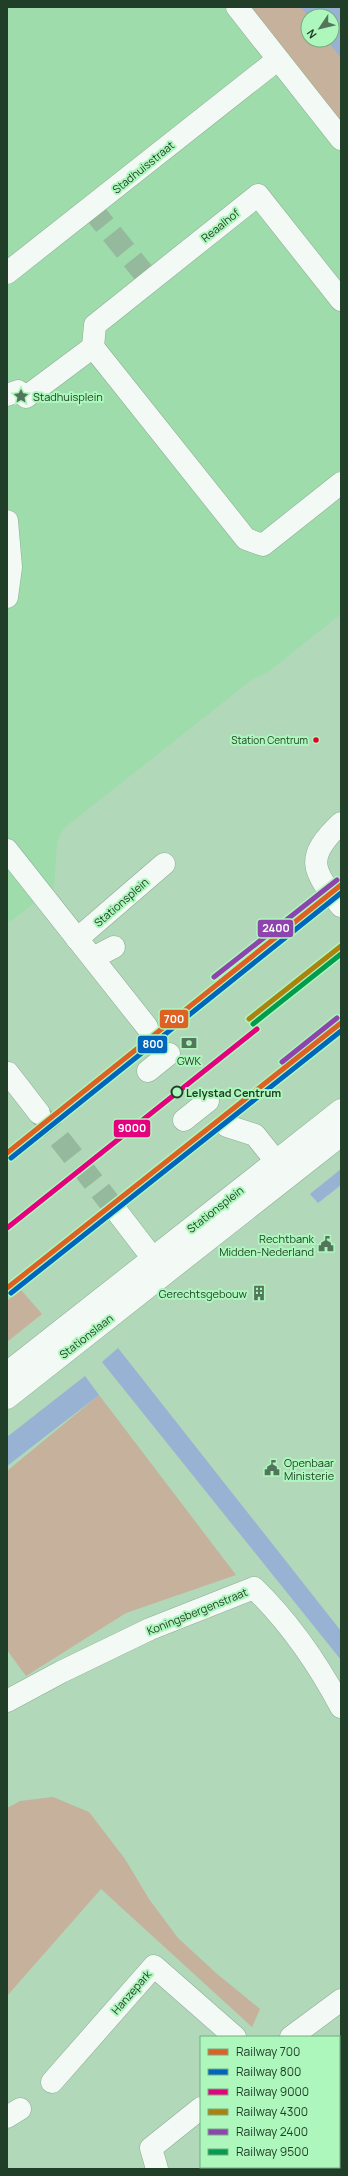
<svg xmlns="http://www.w3.org/2000/svg" width="348" height="2176" font-family="Manrope,sans-serif">
<style>
.built{fill:#9edcac}
.green{fill:#c6b19c;fill-rule:evenodd}
.water{fill:#98b2d4}
.lines{fill:none;stroke-linecap:round;stroke-linejoin:round}
.minor-tunnel{stroke:#94b99c;stroke-width:22;stroke-dasharray:22 11;stroke-linecap:butt}
.minor-casing{stroke:#8dad94;stroke-width:23}
.major-casing{stroke:#8dad94;stroke-width:23}
.minor{stroke:#f3f9f4;stroke-width:22}
.major{stroke:#f3f9f4;stroke-width:22}
.rail-1-casing{stroke:#adf7bc;stroke-width:8}
.rail-2-casing{stroke:#adf7bc;stroke-width:8}
.rail-3-casing{stroke:#adf7bc;stroke-width:8}
.rail-4-casing{stroke:#adf7bc;stroke-width:8}
.rail-5-casing{stroke:#adf7bc;stroke-width:8}
.rail-6-casing{stroke:#adf7bc;stroke-width:8}
.rail-1{stroke:#dd6123;stroke-width:5}
.rail-2{stroke:#0065bd;stroke-width:5}
.rail-3{stroke:#e5007d;stroke-width:5}
.rail-4{stroke:#ac820e;stroke-width:5}
.rail-5{stroke:#8e44ad;stroke-width:5}
.rail-6{stroke:#039c4d;stroke-width:5}
.bus-dot{fill:#e4002b;stroke:#adf7bc;stroke-width:1.5}
.stop-dot{fill:#adf7bc;stroke:#213f28;stroke-width:2}
.labels{text-anchor:middle;dominant-baseline:central;stroke-width:4;stroke-linejoin:round;paint-order:stroke}
.bus-label{font-size:10px;fill:#213f28;stroke:#adf7bc;text-anchor:end}
.street-label{font-size:11px;fill:#213f28;stroke:#adf7bc}
.poi-label{font-size:11px;fill:#213f28;stroke:#adf7bc;text-anchor:start}
.stop-label{font-size:11px;font-weight:bold;fill:#213f28;stroke:#adf7bc;text-anchor:start}
.line-badge{stroke:#adf7bc;stroke-width:1.5}
.badge-label{font-size:11px;text-anchor:middle;font-weight:bold;fill:#fff}
</style>
<rect width="100%" height="100%" fill="#b1d8b9"/>
<polygon class="built" points="7,7 225,7 341,151 341,614 268,672 254,678 63,829 57,842 54,888 7,924"/>
<g class="green">
<path d="M248 7H341V125ZM308 16H332V40H308Z"/>
<polygon points="21,1290 42,1314 7,1342 7,1301"/>
<polygon points="99,1395 236,1575 126,1613 26,1676 7,1650 7,1471"/>
<polygon points="53,1797 89,1812 125,1859 149,1899 178,1938 216,1973 260,2009 252,2027 101,1889 7,1996 7,1808 20,1801"/>
</g>
<g class="water">
<polygon points="301,7 341,7 341,58 327,40 332,40 332,16 308,16"/>
<polygon points="341,1169 341,1185 318,1203 310,1194"/>
<polygon points="118,1348 341,1631 341,1660 102,1362"/>
<polygon points="85,1376 99,1395 7,1466 7,1437"/>
</g>
<g class="lines">
<g class="minor-tunnel">
<polyline points="91,208 150,281"/>
<polyline points="39,1113 118,1213"/>
</g>
<defs>
<g id="minor">
<polyline points="237,7 341,139"/>
<polyline points="7,273 277,60"/>
<polyline points="341,300 258,195 95,325 93,347 246,539 263,545 341,483"/>
<polyline points="7,395 18,391 26,397 93,347"/>
<polyline points="7,521 11,567 7,597"/>
<polyline points="7,850 147,1027"/>
<polyline points="77,939 164,864"/>
<polyline points="93,958 114,947"/>
<polyline points="148,1071 169,1054"/>
<polyline points="8,1073 39,1113"/>
<polyline points="184,1120 208,1101"/>
<polyline points="227,1126 255,1135 287,1175"/>
<polyline points="118,1213 164,1273"/>
<path d="M7 1701 61 1672 150 1629 254 1588C289 1622 318 1664 341 1707"/>
<polyline points="291,2037 341,2000"/>
<polyline points="52,2082 154,1966 235,2037"/>
<polyline points="7,2117 20,2109"/>
<polyline points="157,2169 151,2148 201,2108"/>
</g>
<g id="major">
<path d="M341 823C304 858 312 870 341 906"/>
<polyline points="7,1373 341,1110"/>
<polyline points="7,1398 341,1135"/>
</g>
</defs>
<use href="#minor" class="minor-casing"/>
<use href="#major" class="major-casing"/>
<use href="#minor" class="minor"/>
<use href="#major" class="major"/>
<defs>
<g id="rail-1">
<polyline points="7,1153 341,885"/>
<polyline points="7,1288 341,1023"/>
</g>
<g id="rail-2">
<polyline points="11,1158 341,893"/>
<polyline points="11,1293 341,1031"/>
</g>
<polyline id="rail-3" points="7,1228 257,1029"/>
<polyline id="rail-4" points="249,1019 341,946"/>
<g id="rail-5">
<polyline points="214,977 337,880"/>
<polyline points="282,1062 337,1018"/>
</g>
<polyline id="rail-6" points="253,1024 341,954"/>
</defs>
<use href="#rail-1" class="rail-1-casing"/>
<use href="#rail-2" class="rail-2-casing"/>
<use href="#rail-3" class="rail-3-casing"/>
<use href="#rail-4" class="rail-4-casing"/>
<use href="#rail-5" class="rail-5-casing"/>
<use href="#rail-6" class="rail-6-casing"/>
<use href="#rail-1" class="rail-1"/>
<use href="#rail-2" class="rail-2"/>
<use href="#rail-3" class="rail-3"/>
<use href="#rail-4" class="rail-4"/>
<use href="#rail-5" class="rail-5"/>
<use href="#rail-6" class="rail-6"/>
</g>
<defs>
<symbol id="sight-bare" viewBox="-9 -9 18 18"><path d="M0-6L1.8-2.2L6-1.7L2.9 1.2L3.7 5.4L0 3.3L-3.7 5.4L-2.9 1.2L-6-1.7L-1.8-2.2Z" fill="#53755b" stroke="#adf7bc" stroke-width="2.5" paint-order="stroke"/></symbol>
<symbol id="bank-bare" viewBox="-9 -9 18 18"><path d="M-6-4H6V4H-6ZM0-2.3a2.3 2.3 0 1 0 0 4.6a2.3 2.3 0 1 0 0-4.6Z" fill="#53755b" stroke="#adf7bc" stroke-width="2.5" paint-order="stroke"/></symbol>
<symbol id="civic-bare" viewBox="-9 -9 18 18"><path d="M-.6-6.5H3V-4.5H.6V-3L4-1V1h2V6H-6V1h2V-1L-.6-3ZM-1.2 2.5V6h2.4V2.5Z" fill="#53755b" stroke="#adf7bc" stroke-width="2.5" paint-order="stroke"/></symbol>
<symbol id="building-bare" viewBox="-9 -9 18 18"><path d="M-4-6H4V6H1V3H-1V6H-4ZM-2.5-4.3h1.7v1.8h-1.7ZM.8-4.3h1.7v1.8H.8ZM-2.5-1h1.7V.8h-1.7ZM.8-1h1.7V.8H.8Z" fill="#53755b" stroke="#adf7bc" stroke-width="2.5" paint-order="stroke"/></symbol>
</defs>
<g fill-rule="evenodd">
<use href="#sight-bare" x="10" y="385" width="22" height="22"/>
<use href="#bank-bare" x="178" y="1032" width="22" height="22"/>
<use href="#civic-bare" x="315" y="1233" width="22" height="22"/>
<use href="#building-bare" x="248" y="1282" width="22" height="22"/>
<use href="#civic-bare" x="261" y="1457" width="22" height="22"/>
</g>
<circle class="bus-dot" cx="316" cy="740" r="3.5"/>
<circle class="stop-dot" cx="177" cy="1092" r="5.5"/>
<g class="labels">
<g class="bus-label">
<text x="308" y="740">Station Centrum</text>
</g>
<g class="street-label">
<text transform="translate(143 167) rotate(-39)">Stadhuisstraat</text>
<text transform="translate(220 225) rotate(-39)">Reaalhof</text>
<text transform="translate(121 902) rotate(-41)">Stationsplein</text>
<text transform="translate(215 1209) rotate(-38)">Stationsplein</text>
<text transform="translate(86 1336) rotate(-38)">Stationslaan</text>
<text transform="translate(197 1611) rotate(-22)">Koningsbergenstraat</text>
<text transform="translate(131 1992) rotate(-49)">Hanzepark</text>
</g>
<g class="poi-label">
<text x="33" y="396">Stadhuisplein</text>
<text x="189" y="1060" text-anchor="middle">GWK</text>
<text x="314" y="1238" text-anchor="end">Rechtbank<tspan x="314" dy="13">Midden-Nederland</tspan></text>
<text x="247" y="1293" text-anchor="end">Gerechtsgebouw</text>
<text x="284" y="1462">Openbaar<tspan x="284" dy="13">Ministerie</tspan></text>
</g>
<g class="stop-label">
<text x="186" y="1092">Lelystad Centrum</text>
</g>
</g>
<g class="line-badge">
<rect x="257" y="919" width="37" height="19" rx="4" fill="#8e44ad"/>
<rect x="159" y="1009" width="30" height="20" rx="4" fill="#dd6123"/>
<rect x="137" y="1035" width="31" height="19" rx="4" fill="#0065bd"/>
<rect x="113" y="1119" width="38" height="19" rx="4" fill="#e5007d"/>
</g>
<g class="badge-label">
<text x="276" y="932">2400</text>
<text x="174" y="1023">700</text>
<text x="153" y="1048">800</text>
<text x="132" y="1132">9000</text>
</g>
<rect width="348" height="2176" fill="none" stroke="#213f28" stroke-width="16"/>
<rect x="200" y="2036" width="140" height="132" fill="#adf7bc" stroke="#75ad81"/>
<rect x="208" y="2049" width="20" height="6" fill="#dd6123" stroke="#75ad81"/>
<text x="236" y="2056" font-size="12" fill="#213f28">Railway 700</text>
<rect x="208" y="2069" width="20" height="6" fill="#0065bd" stroke="#75ad81"/>
<text x="236" y="2076" font-size="12" fill="#213f28">Railway 800</text>
<rect x="208" y="2089" width="20" height="6" fill="#e5007d" stroke="#75ad81"/>
<text x="236" y="2096" font-size="12" fill="#213f28">Railway 9000</text>
<rect x="208" y="2109" width="20" height="6" fill="#ac820e" stroke="#75ad81"/>
<text x="236" y="2116" font-size="12" fill="#213f28">Railway 4300</text>
<rect x="208" y="2129" width="20" height="6" fill="#8e44ad" stroke="#75ad81"/>
<text x="236" y="2136" font-size="12" fill="#213f28">Railway 2400</text>
<rect x="208" y="2149" width="20" height="6" fill="#039c4d" stroke="#75ad81"/>
<text x="236" y="2156" font-size="12" fill="#213f28">Railway 9500</text>
<g transform="translate(320 28) rotate(235)"><circle r="19" fill="#adf7bc" stroke="#75ad81"/>
<path d="M0-3L7 15L0 10L-7 15Z" fill="#53755b"/>
<text y="-6" font-size="11" font-weight="bold" text-anchor="middle" fill="#213f28">N</text>
</g>
</svg>
